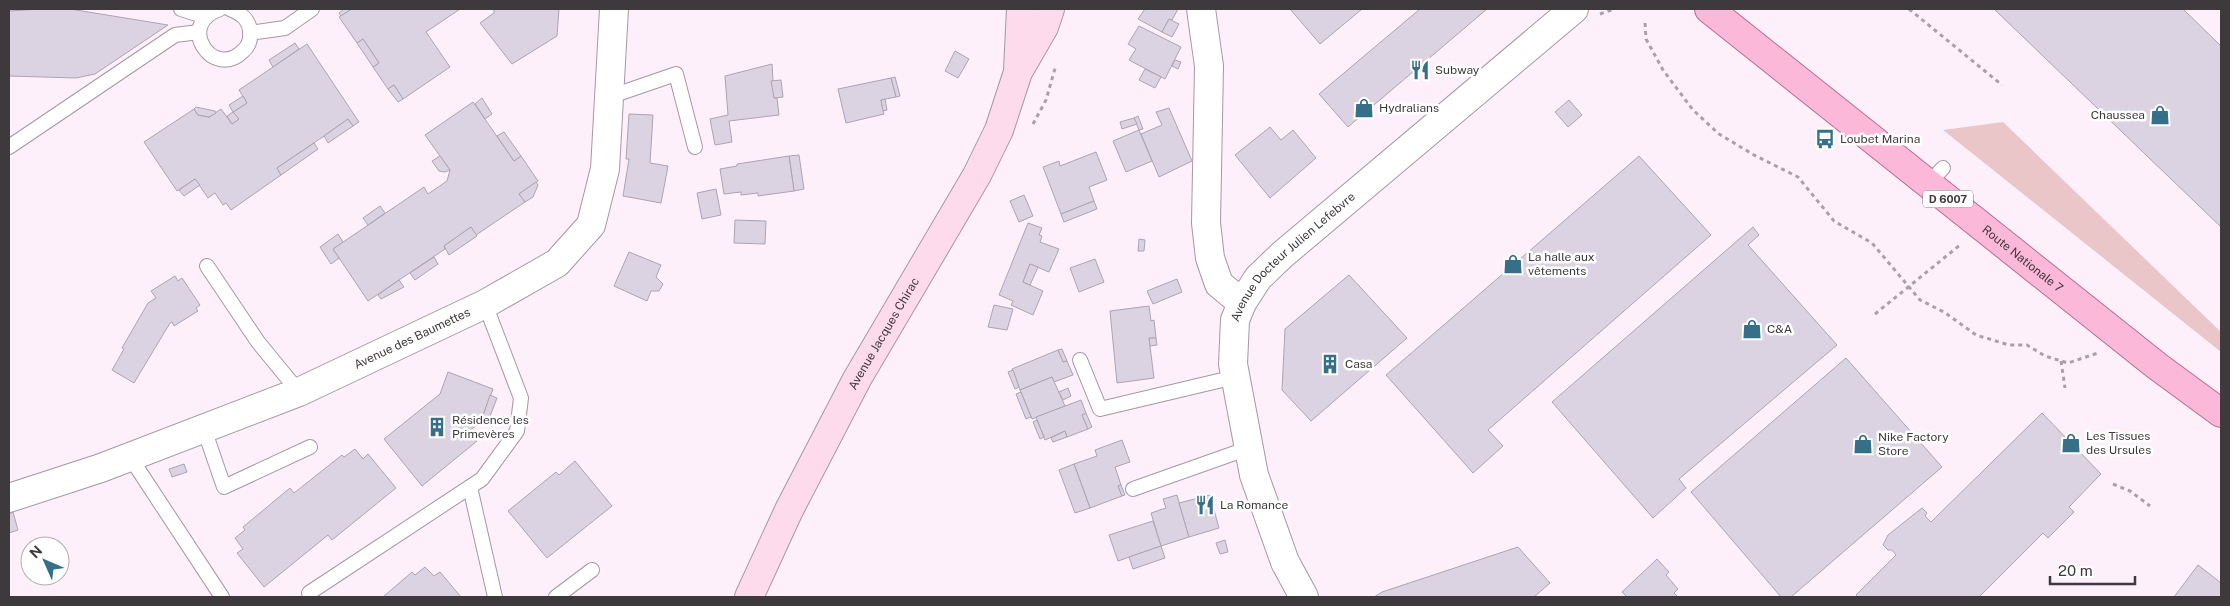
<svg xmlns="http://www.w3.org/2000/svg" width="2230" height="606" font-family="'Public Sans',sans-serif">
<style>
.green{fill:#ebc6c9}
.building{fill:#dbd3e2;stroke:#aca4b2}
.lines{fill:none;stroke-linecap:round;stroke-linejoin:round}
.service-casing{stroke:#a598a3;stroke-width:16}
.minor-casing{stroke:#a598a3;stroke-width:30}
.secondary-casing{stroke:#a598a3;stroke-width:30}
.primary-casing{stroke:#b86c92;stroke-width:30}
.path{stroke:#aaa0a8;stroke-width:3;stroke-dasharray:4 4;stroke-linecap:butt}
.service{stroke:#fff;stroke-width:14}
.minor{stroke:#fff;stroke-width:28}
.secondary{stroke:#fedbec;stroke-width:28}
.primary{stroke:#fcb8d9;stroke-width:28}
.labels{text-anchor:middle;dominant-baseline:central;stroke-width:5;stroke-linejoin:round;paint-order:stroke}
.shield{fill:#fff;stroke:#787477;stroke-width:1}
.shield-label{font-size:11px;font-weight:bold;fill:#3e393d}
.poi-label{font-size:12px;fill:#3e393d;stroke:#fff;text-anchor:start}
.street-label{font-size:12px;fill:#3e393d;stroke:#fff}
</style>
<rect width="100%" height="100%" fill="#fef0fb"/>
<polygon class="green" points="2003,122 2221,332 2221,352 1943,130"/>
<g class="building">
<polygon points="41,9 70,9 168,25 95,74 76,78 9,76 9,11"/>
<polygon points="344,9 352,9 341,16 339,13"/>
<polygon points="352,9 460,9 426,32 450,67 403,99 394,85 388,89 373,67 379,63 363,39 357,43 339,17"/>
<polygon points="494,9 559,9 557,36 512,64 480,23 494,13"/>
<polygon points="1145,9 1178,9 1172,20 1169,19 1162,32 1138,19"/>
<polygon points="1290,9 1362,9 1320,44"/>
<polygon points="1420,9 1487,9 1348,127 1319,94"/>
<polygon points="1994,9 2183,9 2221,46 2221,227"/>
<polygon points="1169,19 1179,24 1172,37 1162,32"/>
<polygon points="1139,26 1181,47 1165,79 1129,60 1136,49 1128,44"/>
<polygon points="363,39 379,63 373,67 357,43"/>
<polygon points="295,43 299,49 273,67 269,60"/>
<polygon points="307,44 359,122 353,126 348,119 324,136 277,168 281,175 231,210 226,203 223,205 215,193 208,198 195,179 177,191 144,142 194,109 198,115 209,117 221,109 232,124 239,119 233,112 247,103 239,90"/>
<polygon points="955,51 969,59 958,78 945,71"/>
<polygon points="1175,60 1181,62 1178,69 1172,66"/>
<polygon points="772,64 774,98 777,98 779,115 729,121 732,142 715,145 710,119 728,115 725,76"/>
<polygon points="1145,69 1161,77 1155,88 1139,80"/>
<polygon points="895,77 900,96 896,97 891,78"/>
<polygon points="891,78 896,97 881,100 884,114 846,123 838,89"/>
<polygon points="781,80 783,97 774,98 771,81"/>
<polygon points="394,85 403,99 398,102 388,89"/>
<polygon points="243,96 247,103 233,112 229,105"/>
<polygon points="482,98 492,114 485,119 475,104"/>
<polygon points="885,99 887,110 883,111 881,100"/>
<polygon points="1569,100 1582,115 1568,127 1555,112"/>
<polygon points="473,102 514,161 521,156 538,181 519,194 525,202 476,235 471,227 444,246 445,249 368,301 333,249 424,187 428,194 447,181 450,170 425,135"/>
<polygon points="196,107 215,111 216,113 209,117 198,115 194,109"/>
<polygon points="1169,108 1192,161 1159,177 1141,134 1162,125 1156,112"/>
<polygon points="233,112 239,119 232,124 227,116"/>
<polygon points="629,114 653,115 650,163 668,166 661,203 623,196 629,159 626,159"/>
<polygon points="1138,116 1143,129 1139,130 1134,118"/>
<polygon points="1134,118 1137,124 1122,129 1120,122"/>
<polygon points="348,119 353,126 328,143 324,136"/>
<polygon points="1270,127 1281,140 1293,130 1316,158 1270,198 1235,155"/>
<polygon points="1139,130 1152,161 1126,172 1113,141"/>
<polygon points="504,132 521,156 514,161 497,136"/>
<polygon points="314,143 318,149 281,175 277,168"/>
<polygon points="1096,152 1107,180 1089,187 1094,201 1061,214 1043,167 1059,161 1060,166"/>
<polygon points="799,155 804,189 794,191 789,156"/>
<polygon points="440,156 450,170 445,172 439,171 432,161"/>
<polygon points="789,156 794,191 758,196 758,193 741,195 741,192 724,194 720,169 737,166 737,164"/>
<polygon points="1639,156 1711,235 1488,430 1503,446 1473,473 1386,375"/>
<polygon points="195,179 200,185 184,196 179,190"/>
<polygon points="536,182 538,185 533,197 525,202 519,194"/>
<polygon points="716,189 721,215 702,219 697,193"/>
<polygon points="1024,195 1033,216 1019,222 1010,201"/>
<polygon points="1094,201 1097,209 1064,222 1061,214"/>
<polygon points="380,206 385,213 368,225 363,218"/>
<polygon points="735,220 766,221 765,244 734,243"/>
<polygon points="1028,223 1042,228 1039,235 1042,236 1040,242 1059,249 1049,272 1030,264 1023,282 1043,291 1033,315 1011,305 1013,301 999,295"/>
<polygon points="471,227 477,236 449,255 444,246"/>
<polygon points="1753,227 1759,235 1748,245 1837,345 1679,479 1686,488 1653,518 1552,402"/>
<polygon points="338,234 343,242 333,249 339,258 331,264 320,247"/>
<polygon points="1139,239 1145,240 1144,251 1138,251"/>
<polygon points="629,252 661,265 656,277 663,284 659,291 651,291 647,301 614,286"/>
<polygon points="434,257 438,264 415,280 410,273"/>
<polygon points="1095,259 1104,282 1079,292 1070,268"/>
<polygon points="1030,264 1038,267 1030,285 1023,282"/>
<polygon points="1349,275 1407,338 1311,421 1282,390 1285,329"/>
<polygon points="175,276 178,281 182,278 200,305 196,308 198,311 174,326 172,322 170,323 134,383 112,370 124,349 122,348 148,303 156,298 151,291"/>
<polygon points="1177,279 1182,292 1153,304 1147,291"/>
<polygon points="399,280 404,287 381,299 378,295"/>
<polygon points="994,305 1013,309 1007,330 988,327"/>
<polygon points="1149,306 1151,321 1154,320 1156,338 1149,338 1154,378 1117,383 1110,311"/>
<polygon points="1149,338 1156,338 1157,345 1150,346"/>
<polygon points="1062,349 1067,361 1063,362 1058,350"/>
<polygon points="1058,350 1063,362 1067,361 1073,375 1054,382 1052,377 1020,390 1012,369"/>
<polygon points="1846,358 1942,467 1791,597 1781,597 1691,492"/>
<polygon points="1013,370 1019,387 1015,389 1008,372"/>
<polygon points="448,372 493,389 480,423 469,431 477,441 422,486 384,439 440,394"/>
<polygon points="1052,377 1065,406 1032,419 1020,390"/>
<polygon points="1068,388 1071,396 1063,400 1059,392"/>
<polygon points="1021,392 1031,417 1026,419 1016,394"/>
<polygon points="490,395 497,398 487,424 481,422"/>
<polygon points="1081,400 1086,413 1082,415 1088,429 1067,437 1065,431 1045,440 1036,417"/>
<polygon points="1086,413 1092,427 1088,429 1082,415"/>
<polygon points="2042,413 2101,474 2069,507 2074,512 2048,538 2043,533 1979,597 1858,597 1856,595 1896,555 1892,550 1888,550 1883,545 1888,535 1922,508 1927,513 1925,516 1931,522"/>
<polygon points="1037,420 1044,437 1040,439 1033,422"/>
<polygon points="1065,431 1067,437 1053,442 1051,438"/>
<polygon points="1122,440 1130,462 1115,467 1121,485 1118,486 1122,496 1090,508 1074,464 1097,456 1095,450"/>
<polygon points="355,449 363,459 368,454 396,488 332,540 328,535 264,587 237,553 243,549 235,538 245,530 243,527 290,488 294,493 342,455 344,457"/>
<polygon points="575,461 612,506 547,558 508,511 556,472 559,475"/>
<polygon points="184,464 187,472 172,477 169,469"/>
<polygon points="1074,464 1090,508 1075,513 1059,470"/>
<polygon points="1121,485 1125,495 1122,496 1118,486"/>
<polygon points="1177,495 1189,537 1161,546 1151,513 1166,508 1163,499"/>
<polygon points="1210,495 1219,528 1189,537 1179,503"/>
<polygon points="13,512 18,530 9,533 9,514"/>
<polygon points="1153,521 1161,546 1118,561 1109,535"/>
<polygon points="1225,540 1228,552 1220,554 1216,543"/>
<polygon points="1161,546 1165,558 1133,569 1129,557"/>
<polygon points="1518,547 1550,583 1534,597 1374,597 1382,592"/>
<polygon points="1657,559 1669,572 1666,575 1678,589 1674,593 1678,597 1627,597 1622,592"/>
<polygon points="2198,565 2221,583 2221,597 2174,597"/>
<polygon points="425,567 434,576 440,572 461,597 383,597 412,572 415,575"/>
</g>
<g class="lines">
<defs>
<g id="service">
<polyline points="181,9 206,17"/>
<path d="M220 9C175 24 213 81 243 51 249 46 251 38 250 30 248 18 240 13 230 9"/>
<polyline points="250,33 285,28 312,9"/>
<polyline points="609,97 676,74 695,147"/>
<polyline points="9,147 175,35 199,32"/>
<polyline points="1929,183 1943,168"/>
<polyline points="207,266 258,342 299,392"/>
<polyline points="1080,360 1100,409 1235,377"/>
<polyline points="204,429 224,487 310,447"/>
<polyline points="130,457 222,597"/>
<polyline points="470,487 495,597"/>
<polyline points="1133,489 1249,448"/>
<polyline points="309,593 482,479 517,431 521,398 485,304"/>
<polyline points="556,597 592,570"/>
</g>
<g id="minor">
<polyline points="1201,9 1209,66 1206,223 1210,258 1219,284 1242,303"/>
<path id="s1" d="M9 498 101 468 299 392 485 304 557 263 591 225 605 169 614 9"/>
<path id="s2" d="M1304 597 1285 562 1254 475 1233 364 1235 320 1242 303 1258 278 1282 255 1574 9"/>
</g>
<g id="secondary">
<polyline points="1018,70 1021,9"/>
<path id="s3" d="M749 597 789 510 857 379 977 175 999 130 1018 72 1044 27 1050 9"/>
</g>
<g id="primary">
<path id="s4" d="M1709 9 2157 366 2221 413"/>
</g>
</defs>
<use href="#service" class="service-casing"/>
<use href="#minor" class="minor-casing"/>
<use href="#secondary" class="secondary-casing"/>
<use href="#primary" class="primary-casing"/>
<g class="path">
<polyline points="1909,9 2002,85"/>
<polyline points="1600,14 1614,9"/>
<polyline points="1645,23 1646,39 1663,70 1693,110 1719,134 1754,155 1798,177 1834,221 1872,243 1920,300 1944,312 1976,335 2009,345 2027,345 2045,356 2068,363 2098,353"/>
<polyline points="1033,124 1046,100 1056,65"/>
<polyline points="1875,314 1960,245"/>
<polyline points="2061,361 2065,388"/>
<polyline points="2113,484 2130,491 2150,506"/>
</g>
<use href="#service" class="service"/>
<use href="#minor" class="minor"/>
<use href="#secondary" class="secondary"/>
<use href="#primary" class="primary"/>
</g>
<defs>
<symbol id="restaurant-bare" viewBox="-9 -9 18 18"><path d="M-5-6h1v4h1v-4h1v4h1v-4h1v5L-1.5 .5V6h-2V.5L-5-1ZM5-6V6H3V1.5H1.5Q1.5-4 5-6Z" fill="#356f88" stroke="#fff" stroke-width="2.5" paint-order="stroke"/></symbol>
<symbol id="shop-bare" viewBox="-9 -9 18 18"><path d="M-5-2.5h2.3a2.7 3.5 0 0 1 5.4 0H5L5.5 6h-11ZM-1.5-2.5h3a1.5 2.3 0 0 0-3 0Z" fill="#356f88" stroke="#fff" stroke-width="2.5" paint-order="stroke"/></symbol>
<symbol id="bus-bare" viewBox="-9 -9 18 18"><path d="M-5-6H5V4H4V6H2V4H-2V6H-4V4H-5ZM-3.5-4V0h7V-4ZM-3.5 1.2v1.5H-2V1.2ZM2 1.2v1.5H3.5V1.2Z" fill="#356f88" stroke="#fff" stroke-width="2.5" paint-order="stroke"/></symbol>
<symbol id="building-bare" viewBox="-9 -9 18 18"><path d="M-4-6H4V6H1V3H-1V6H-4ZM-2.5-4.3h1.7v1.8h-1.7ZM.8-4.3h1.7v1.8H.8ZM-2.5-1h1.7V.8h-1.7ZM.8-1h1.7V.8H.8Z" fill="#356f88" stroke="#fff" stroke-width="2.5" paint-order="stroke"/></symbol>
</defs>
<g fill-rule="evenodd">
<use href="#restaurant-bare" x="1406" y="56" width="28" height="28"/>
<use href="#shop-bare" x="1350" y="94" width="28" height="28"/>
<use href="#shop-bare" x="2146" y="101" width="28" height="28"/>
<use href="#bus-bare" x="1811" y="125" width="28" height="28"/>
<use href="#shop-bare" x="1499" y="250" width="28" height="28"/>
<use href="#shop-bare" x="1738" y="315" width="28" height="28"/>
<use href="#building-bare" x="1316" y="350" width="28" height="28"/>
<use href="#building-bare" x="423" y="413" width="28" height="28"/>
<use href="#shop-bare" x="2057" y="429" width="28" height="28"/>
<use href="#shop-bare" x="1849" y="430" width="28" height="28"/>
<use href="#restaurant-bare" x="1191" y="491" width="28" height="28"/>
</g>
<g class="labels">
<rect class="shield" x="1923" y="190.5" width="50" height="17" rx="4"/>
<g class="shield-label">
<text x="1948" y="199">D 6007</text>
</g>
<g class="poi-label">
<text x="1435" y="70">Subway</text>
<text x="1379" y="108">Hydralians</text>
<text x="2145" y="115" text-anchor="end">Chaussea</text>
<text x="1840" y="139">Loubet Marina</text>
<text x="1528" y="257">La halle aux<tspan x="1528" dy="14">vêtements</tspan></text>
<text x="1767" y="329">C&amp;A</text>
<text x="1345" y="364">Casa</text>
<text x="452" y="420">Résidence les<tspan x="452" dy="14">Primevères</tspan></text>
<text x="2086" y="436">Les Tissues<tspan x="2086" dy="14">des Ursules</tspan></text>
<text x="1878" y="437">Nike Factory<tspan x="1878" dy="14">Store</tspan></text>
<text x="1220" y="505">La Romance</text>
</g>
<g class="street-label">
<text stroke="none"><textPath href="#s2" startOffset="376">Avenue Docteur Julien Lefebvre</textPath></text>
<text stroke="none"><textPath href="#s4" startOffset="401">Route Nationale 7</textPath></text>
<text stroke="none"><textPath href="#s3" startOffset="296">Avenue Jacques Chirac</textPath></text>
<text stroke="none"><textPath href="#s1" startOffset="434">Avenue des Baumettes</textPath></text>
</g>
</g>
<rect width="2230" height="606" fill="none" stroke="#3e393d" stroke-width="20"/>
<g transform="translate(45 561) rotate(315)"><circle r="24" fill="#ffffff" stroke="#b2b0b1"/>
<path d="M0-4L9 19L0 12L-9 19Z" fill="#356f88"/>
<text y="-8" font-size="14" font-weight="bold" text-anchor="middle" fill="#3e393d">N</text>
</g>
<path d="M2050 576v8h85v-8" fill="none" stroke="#3e393d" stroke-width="2.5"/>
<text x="2058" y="576" font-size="15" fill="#3e393d" stroke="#ffffff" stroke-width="4" paint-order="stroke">20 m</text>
</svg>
